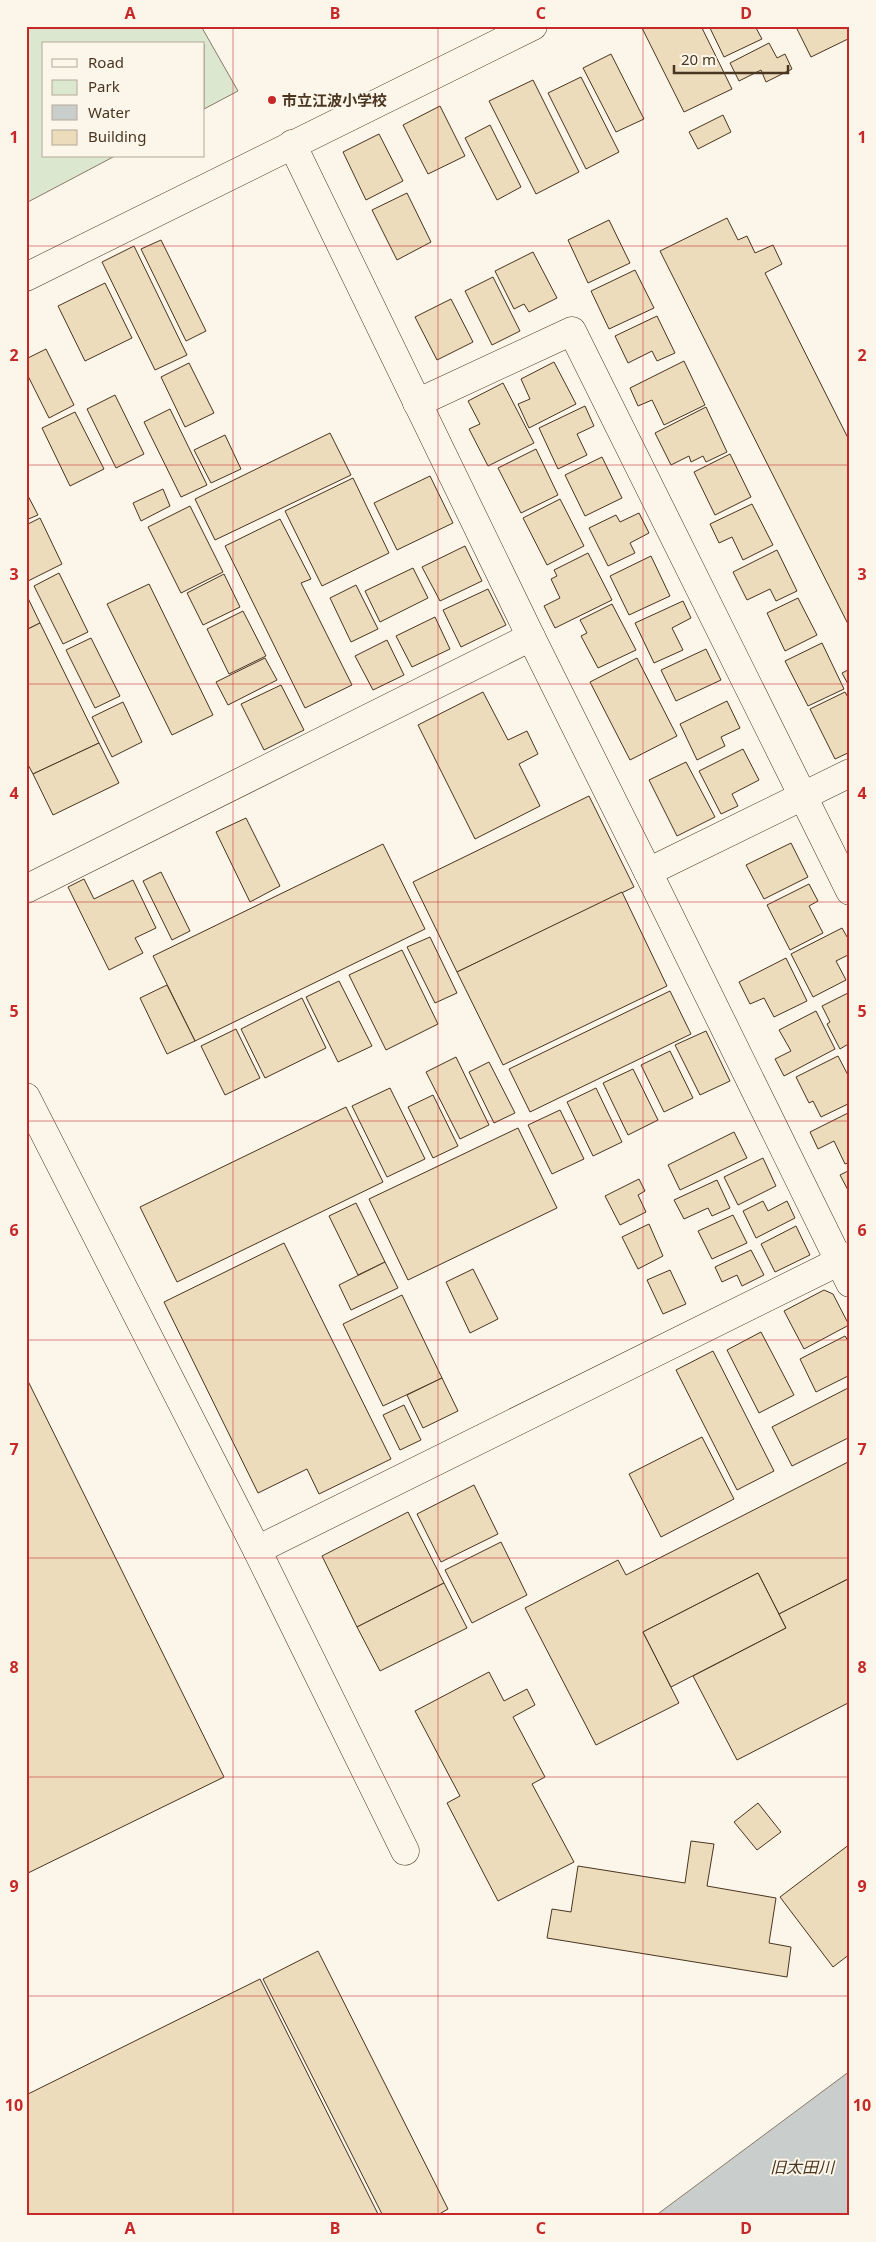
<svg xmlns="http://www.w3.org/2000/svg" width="876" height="2242" font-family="'Noto Sans','Noto Sans JP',sans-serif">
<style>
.green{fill:#dce7d0;stroke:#887966}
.water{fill:#c9cecd;stroke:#887966}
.building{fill:#ecdcbc;stroke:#4a3520}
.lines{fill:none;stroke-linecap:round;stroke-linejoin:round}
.minor-casing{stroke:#4a3520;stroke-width:29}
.minor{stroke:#fbf6e9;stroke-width:28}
.grid{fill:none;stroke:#c62828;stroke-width:1;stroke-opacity:0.55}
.poi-dot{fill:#c62828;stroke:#fbf6e9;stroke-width:2}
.labels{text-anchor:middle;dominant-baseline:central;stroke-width:4;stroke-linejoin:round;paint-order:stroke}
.poi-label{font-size:15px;font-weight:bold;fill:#4a3520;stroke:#fbf6e9;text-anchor:start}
.water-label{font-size:16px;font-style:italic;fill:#4a3520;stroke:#fbf6e9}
.neatline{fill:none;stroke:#c62828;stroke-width:2}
.grid-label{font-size:16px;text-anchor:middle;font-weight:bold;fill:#c62828}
</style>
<rect width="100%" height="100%" fill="#fbf6e9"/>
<polygon class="green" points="26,26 201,26 238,91 204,109 204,44 44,44 44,156 115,156 26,203"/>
<polygon class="water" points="850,2071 850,2216 655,2216"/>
<g class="building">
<polygon points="641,26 701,26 732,89 684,112"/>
<polygon points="709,26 755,26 762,39 724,57"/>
<polygon points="802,26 848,26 850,38 811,57 797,29"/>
<polygon points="769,43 777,58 785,54 792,69 766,82 761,70 739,81 730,63"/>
<polygon points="611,54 644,119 616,132 583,68"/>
<polygon points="581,77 619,152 586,169 548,93"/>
<polygon points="533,80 579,172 536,194 489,101"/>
<polygon points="440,106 465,156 428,174 403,125"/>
<polygon points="723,115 731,132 698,149 689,132"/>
<polygon points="490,125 521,187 497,200 465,138"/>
<polygon points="379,134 403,181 366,200 343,152"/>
<polygon points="407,193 431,242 397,260 372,210"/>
<polygon points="727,218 738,240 747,236 755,253 773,245 782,264 765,273 850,442 850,628 660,251"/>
<polygon points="609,220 630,263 588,283 568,240"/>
<polygon points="161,240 206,331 186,341 141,249"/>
<polygon points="134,246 187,355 155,370 102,262"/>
<polygon points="533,252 557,298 529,312 524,304 514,309 495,271"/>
<polygon points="635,270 654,308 609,329 591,291"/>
<polygon points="493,277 520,331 492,345 465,291"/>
<polygon points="105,283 132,338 85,361 58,306"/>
<polygon points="451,299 473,342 437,360 415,317"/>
<polygon points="657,316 675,353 657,361 652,351 628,363 615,336"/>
<polygon points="46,349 74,405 49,418 26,372 26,359"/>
<polygon points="684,361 705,405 664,425 652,400 638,406 630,388"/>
<polygon points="554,362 576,404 529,428 518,404 530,399 521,379"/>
<polygon points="189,363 214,413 185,427 161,377"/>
<polygon points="503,383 534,443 488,466 469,429 480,424 468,401"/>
<polygon points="115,395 144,454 116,468 87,409"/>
<polygon points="585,406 594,426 577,434 587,455 558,469 539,428"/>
<polygon points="706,407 727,452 706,462 703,456 691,462 689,456 671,465 655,433"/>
<polygon points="170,409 207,485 181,497 144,422"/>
<polygon points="75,412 104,469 70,486 42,428"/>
<polygon points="330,433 351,475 215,540 195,499"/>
<polygon points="225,435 241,469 211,483 194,450"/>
<polygon points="536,449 558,495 521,513 498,468"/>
<polygon points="730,454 751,497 715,515 694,472"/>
<polygon points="602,457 622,498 585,516 565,475"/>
<polygon points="430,476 453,523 397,550 374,503"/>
<polygon points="353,478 389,553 322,586 285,511"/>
<polygon points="163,489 170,506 141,521 133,503"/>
<polygon points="26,492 38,515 26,520"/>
<polygon points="560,499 584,546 547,565 523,518"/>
<polygon points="752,504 773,545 743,560 732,537 719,543 710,524"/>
<polygon points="190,506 223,572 181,593 148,527"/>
<polygon points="639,513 649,533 630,543 635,553 608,566 589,528 616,515 620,522"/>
<polygon points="40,518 62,564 26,582 26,525"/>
<polygon points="280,519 311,579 301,583 352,685 305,708 225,546"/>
<polygon points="465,546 482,581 440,601 422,567"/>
<polygon points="777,550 797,591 776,601 770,589 747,600 733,572"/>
<polygon points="588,553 612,600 555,628 544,606 560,598 551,579 557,576 554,570"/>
<polygon points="651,556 670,596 629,615 610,576"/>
<polygon points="413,568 428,598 380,622 365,591"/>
<polygon points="59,573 88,632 63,644 34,586"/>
<polygon points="224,574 240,607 203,625 187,593"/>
<polygon points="149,584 213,715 172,735 107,604"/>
<polygon points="356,585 378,629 351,642 330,598"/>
<polygon points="488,589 506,625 461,647 443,610"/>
<polygon points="26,594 40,623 26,630"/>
<polygon points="798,598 817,635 785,651 767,613"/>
<polygon points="683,601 691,618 672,628 683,650 654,663 635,623"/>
<polygon points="612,604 636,650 598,668 581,636 587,633 580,620"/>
<polygon points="243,611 266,656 229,674 207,629"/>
<polygon points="435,617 450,649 412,667 396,636"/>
<polygon points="40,623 99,743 33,774 26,761 26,630"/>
<polygon points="91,638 120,696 95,708 66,650"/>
<polygon points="387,640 404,675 373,690 355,656"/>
<polygon points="822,643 844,689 808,706 785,661"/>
<polygon points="706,649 721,680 676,701 661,670"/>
<polygon points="265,658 277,680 228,705 216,682"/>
<polygon points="637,658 677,736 630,760 590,682"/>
<polygon points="850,669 850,688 842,673"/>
<polygon points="281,685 304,730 264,750 241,704"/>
<polygon points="483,692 508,740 527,731 538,754 519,764 540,806 475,839 418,725"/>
<polygon points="845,692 850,701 850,752 835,759 810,709"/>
<polygon points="727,701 740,728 721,737 725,746 697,760 680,724"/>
<polygon points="123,702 142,742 112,757 92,717"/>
<polygon points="99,743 119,783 53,815 33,774"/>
<polygon points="743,749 759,780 732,794 738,806 721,814 699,771"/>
<polygon points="686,762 715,817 677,836 649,780"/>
<polygon points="589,796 634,887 457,972 413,882"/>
<polygon points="246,818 280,886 250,902 216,832"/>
<polygon points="791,843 808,877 764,899 746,865"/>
<polygon points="383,844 425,929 195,1041 153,956"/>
<polygon points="161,872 190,931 172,940 143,881"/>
<polygon points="84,879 94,899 133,880 156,928 135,938 143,953 109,970 68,887"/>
<polygon points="809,884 818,901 809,906 823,933 790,950 767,905"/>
<polygon points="622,892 667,986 503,1065 457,972"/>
<polygon points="842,928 850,942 850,954 836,961 846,980 813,997 791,954"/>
<polygon points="430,937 457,993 435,1003 407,947"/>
<polygon points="402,950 438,1024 386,1050 349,975"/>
<polygon points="786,958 807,1001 774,1017 764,998 750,1004 739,982"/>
<polygon points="339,981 372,1046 338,1062 306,997"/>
<polygon points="167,985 195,1041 167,1054 140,998"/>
<polygon points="670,991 691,1034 530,1112 509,1069"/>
<polygon points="850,992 850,1043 840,1049 827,1024 830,1022 822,1006"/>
<polygon points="302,998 326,1048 265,1078 241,1029"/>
<polygon points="816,1011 835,1049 784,1076 775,1059 791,1051 779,1030"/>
<polygon points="236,1029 260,1078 225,1095 201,1046"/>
<polygon points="706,1031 730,1081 700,1095 675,1045"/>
<polygon points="670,1051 693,1098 664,1112 641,1065"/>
<polygon points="838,1056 850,1079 850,1103 821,1117 813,1101 809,1103 796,1077"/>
<polygon points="456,1057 489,1125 460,1139 426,1072"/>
<polygon points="489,1062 515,1113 494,1123 469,1072"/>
<polygon points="633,1069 658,1120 628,1135 603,1083"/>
<polygon points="390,1088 425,1159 387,1177 352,1106"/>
<polygon points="596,1088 622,1142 593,1156 567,1102"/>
<polygon points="433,1095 458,1146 433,1158 408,1107"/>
<polygon points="346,1107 383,1182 177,1282 140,1207"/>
<polygon points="560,1110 584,1159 552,1174 528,1125"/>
<polygon points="850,1112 850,1162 845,1164 834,1141 818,1149 810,1132"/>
<polygon points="518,1128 557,1208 408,1280 369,1199"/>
<polygon points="734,1132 747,1158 680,1190 668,1165"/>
<polygon points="763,1158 776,1186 738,1205 724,1177"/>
<polygon points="850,1170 850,1194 840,1175"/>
<polygon points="639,1179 645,1191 638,1195 646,1212 620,1225 605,1196"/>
<polygon points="717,1180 730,1208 712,1216 708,1208 684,1219 674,1200"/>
<polygon points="763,1201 768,1211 787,1201 795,1218 756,1238 743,1211"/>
<polygon points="356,1203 385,1262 358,1275 329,1216"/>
<polygon points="733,1215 747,1243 712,1259 698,1231"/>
<polygon points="649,1224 663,1256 638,1269 622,1237"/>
<polygon points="796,1226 810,1255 775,1272 761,1244"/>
<polygon points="284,1243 391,1459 319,1494 307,1469 258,1493 164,1302"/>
<polygon points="751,1250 764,1275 742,1286 737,1275 722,1282 715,1267"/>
<polygon points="385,1262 398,1288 351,1310 339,1285"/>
<polygon points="473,1269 498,1319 470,1333 446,1282"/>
<polygon points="670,1270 686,1304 663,1314 647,1280"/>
<polygon points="824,1290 833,1294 849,1325 804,1349 784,1311"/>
<polygon points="402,1295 442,1378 383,1406 343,1324"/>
<polygon points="761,1332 794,1395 759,1413 727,1350"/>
<polygon points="845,1336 850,1344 850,1375 816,1392 800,1359"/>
<polygon points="713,1351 774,1471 737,1490 676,1370"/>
<polygon points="26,1377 224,1777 26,1874"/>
<polygon points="442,1378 458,1411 423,1428 407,1395"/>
<polygon points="850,1387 850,1437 792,1466 772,1427"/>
<polygon points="404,1405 421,1440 400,1450 383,1415"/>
<polygon points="702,1437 734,1499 661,1537 629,1474"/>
<polygon points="850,1461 850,1578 779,1614 758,1573 643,1632 679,1703 596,1745 525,1608 618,1560 626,1575"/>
<polygon points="474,1485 498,1534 441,1562 417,1514"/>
<polygon points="408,1512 444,1583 357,1627 322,1556"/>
<polygon points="501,1542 527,1595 472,1623 445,1570"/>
<polygon points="758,1573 786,1628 671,1687 643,1632"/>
<polygon points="850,1578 850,1702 737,1760 693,1676 786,1628 779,1614"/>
<polygon points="444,1583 467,1628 380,1671 357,1627"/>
<polygon points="489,1672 504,1701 527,1689 535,1705 513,1717 545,1777 532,1784 574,1862 498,1901 447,1803 460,1796 415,1711"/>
<polygon points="758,1803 781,1832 757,1850 734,1822"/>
<polygon points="691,1841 714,1844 707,1886 776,1898 769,1943 791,1947 787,1977 547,1938 552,1909 571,1912 578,1866 685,1883"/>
<polygon points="850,1844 850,1954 833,1967 780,1897"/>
<polygon points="318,1951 448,2209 436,2216 383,2216 263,1979"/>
<polygon points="260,1979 379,2216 26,2216 26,2095"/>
</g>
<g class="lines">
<defs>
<g id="minor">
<polyline points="292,144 531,637 648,872 850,1283"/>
<polyline points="26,277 533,26"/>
<polyline points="417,403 572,331 850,891"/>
<polyline points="648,872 850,773"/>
<polyline points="26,889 531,637"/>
<polyline points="26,1097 257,1550 405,1851"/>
<polyline points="257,1550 850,1256"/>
</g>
</defs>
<use href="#minor" class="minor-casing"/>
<use href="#minor" class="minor"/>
</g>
<path class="grid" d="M233 26V2216M438 26V2216M643 26V2216M26 246H850M26 465H850M26 684H850M26 902H850M26 1121H850M26 1340H850M26 1558H850M26 1777H850M26 1996H850"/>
<circle class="poi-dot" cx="272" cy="100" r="5"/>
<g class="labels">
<g class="poi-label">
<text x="282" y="100">市立江波小学校</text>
</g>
<g class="water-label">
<text x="802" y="2167">旧太田川</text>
</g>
</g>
<rect width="876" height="2242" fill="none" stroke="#fbf6e9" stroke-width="55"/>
<rect x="42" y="42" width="162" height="115" fill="#fbf6e9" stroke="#b4a999"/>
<rect x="52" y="59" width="25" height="8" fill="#fbf6e9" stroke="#b4a999"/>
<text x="88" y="68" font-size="15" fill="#4a3520">Road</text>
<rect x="52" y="80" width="25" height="15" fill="#dce7d0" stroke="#b4a999"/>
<text x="88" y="92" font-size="15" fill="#4a3520">Park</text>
<rect x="52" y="105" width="25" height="15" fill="#c9cecd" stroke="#b4a999"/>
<text x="88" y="118" font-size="15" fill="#4a3520">Water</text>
<rect x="52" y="130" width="25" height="15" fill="#ecdcbc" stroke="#b4a999"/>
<text x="88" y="142" font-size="15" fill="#4a3520">Building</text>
<path d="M674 65v8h114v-8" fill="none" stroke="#4a3520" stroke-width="2.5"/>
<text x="681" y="65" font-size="15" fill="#4a3520" stroke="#fbf6e9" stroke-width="4" paint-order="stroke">20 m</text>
<rect x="28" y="28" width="820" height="2186" class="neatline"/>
<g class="grid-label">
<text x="130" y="19">A</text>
<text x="335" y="19">B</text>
<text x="541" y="19">C</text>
<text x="746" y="19">D</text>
<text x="14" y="143">1</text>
<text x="862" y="143">1</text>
<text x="14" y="361">2</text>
<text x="862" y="361">2</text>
<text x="14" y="580">3</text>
<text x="862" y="580">3</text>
<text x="14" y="799">4</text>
<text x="862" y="799">4</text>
<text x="14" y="1017">5</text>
<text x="862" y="1017">5</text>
<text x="14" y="1236">6</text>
<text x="862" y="1236">6</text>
<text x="14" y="1455">7</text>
<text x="862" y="1455">7</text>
<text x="14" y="1673">8</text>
<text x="862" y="1673">8</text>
<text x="14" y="1892">9</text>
<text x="862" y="1892">9</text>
<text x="14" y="2111">10</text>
<text x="862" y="2111">10</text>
<text x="130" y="2234">A</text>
<text x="335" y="2234">B</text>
<text x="541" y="2234">C</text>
<text x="746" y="2234">D</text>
</g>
</svg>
